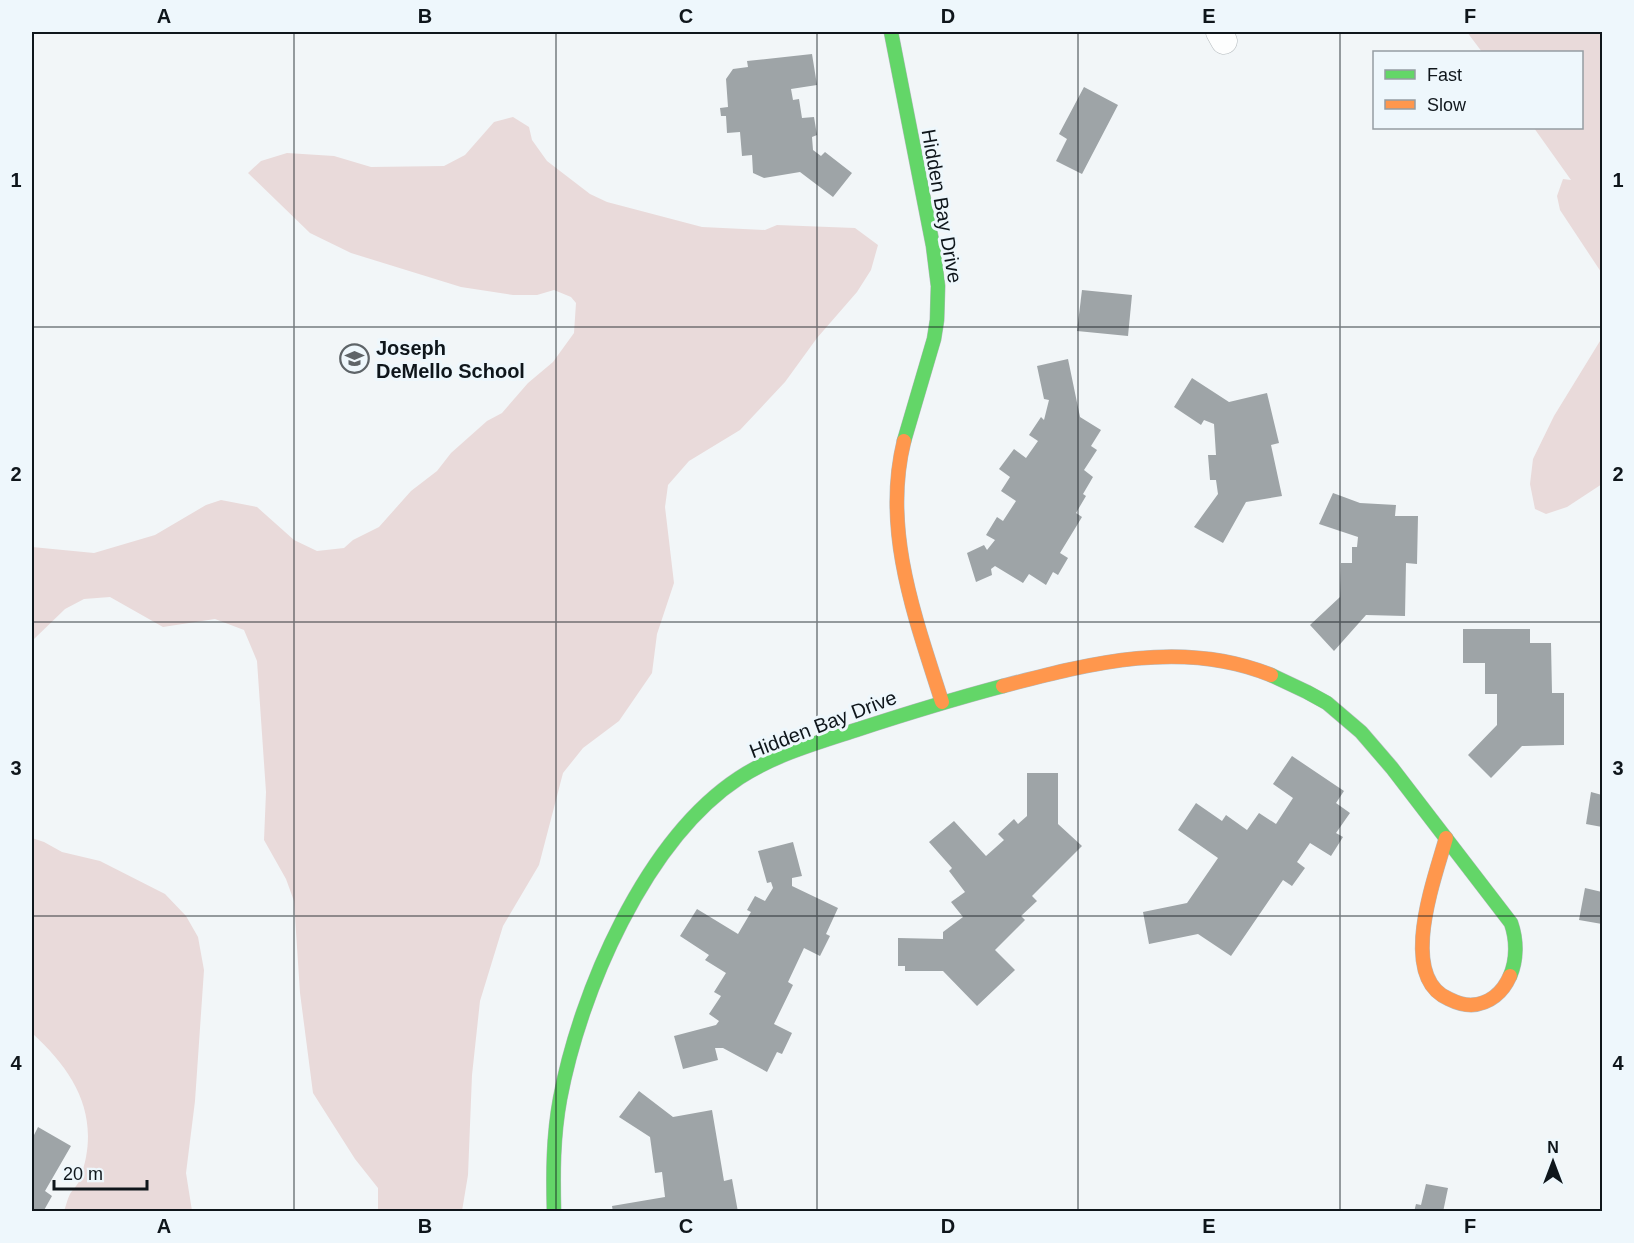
<svg xmlns="http://www.w3.org/2000/svg" width="1634" height="1243" font-family="Arial,sans-serif">
<style>
.green{fill:#e9dada}
.building{fill:#9ea4a7}
.lines{fill:none;stroke-linecap:round;stroke-linejoin:round}
.street-casing{stroke:#b4babd;stroke-width:27}
.fast-casing{stroke:#b4babd;stroke-width:15}
.slow-casing{stroke:#b4babd;stroke-width:15}
.street{stroke:#fdfefe;stroke-width:26}
.fast{stroke:#63d668;stroke-width:14}
.slow{stroke:#ff974d;stroke-width:14}
.grid{fill:none;stroke:#0f161b;stroke-width:1.5;stroke-opacity:0.55}
.labels{text-anchor:middle;dominant-baseline:central;stroke-width:6;stroke-linejoin:round;paint-order:stroke}
.street-label{font-size:20px;fill:#0f161b;stroke:#eef7fc}
.poi-label{font-size:20px;font-weight:bold;fill:#0f161b;stroke:#eef7fc;text-anchor:start}
.neatline{fill:none;stroke:#0f161b;stroke-width:2}
.grid-label{font-size:20px;text-anchor:middle;font-weight:bold;fill:#0f161b}
</style>
<rect width="100%" height="100%" fill="#f2f6f8"/>
<g class="green">
<polygon points="1467,32 1602,32 1602,279 1601,272 1560,210 1557,196 1563,179 1571,180 1534,128 1582,128 1582,52 1482,52"/>
<polygon points="513,117 529,127 532,140 547,161 590,194 607,202 702,227 765,230 777,225 855,228 878,245 871,270 857,292 817,338 785,382 740,430 689,461 668,485 665,507 674,583 657,634 652,673 619,721 583,748 563,773 539,865 503,926 480,1001 472,1075 468,1175 462,1211 378,1211 378,1188 355,1159 313,1093 300,993 294,901 286,879 264,840 266,792 257,661 244,630 215,619 163,627 110,597 84,599 65,609 32,641 32,547 94,553 155,535 206,505 221,500 257,507 294,540 317,551 344,548 353,540 379,527 411,491 437,471 451,453 487,421 502,413 528,383 553,362 574,333 576,303 571,297 554,290 537,295 513,295 461,287 351,253 310,233 248,173 261,161 287,153 334,156 371,167 444,166 465,155 494,122"/>
<polygon points="1602,307 1602,484 1567,507 1546,514 1535,509 1530,484 1533,459 1554,416 1600,341"/>
<path d="M32 838 44 842 62 852 100 861 165 894 186 916 198 937 204 970 195 1101 186 1173 192 1211H64C66 1206 67 1200 70 1194 73 1189 78 1185 80 1179 102 1118 76 1073 32 1033Z"/>
</g>
<g class="building">
<polygon points="812,54 817,85 791,89 793,100 799,99 802,118 814,117 817,135 812,137 813,150 821,156 825,152 852,173 833,197 800,172 764,178 753,173 752,155 742,156 740,132 727,133 726,116 721,116 720,108 728,107 726,79 733,69 748,67 747,61"/>
<polygon points="1084,87 1118,105 1082,174 1056,161 1067,139 1059,134"/>
<polygon points="1082,290 1132,295 1128,336 1077,331"/>
<polygon points="1068,359 1080,417 1101,430 1091,446 1097,450 1084,470 1093,477 1083,494 1086,496 1076,513 1082,517 1060,553 1068,558 1058,575 1053,572 1046,585 1029,574 1023,583 995,566 991,569 992,575 976,582 967,553 984,545 987,550 995,540 986,535 997,517 1003,521 1016,501 1001,491 1010,477 999,469 1014,449 1026,458 1038,441 1029,435 1041,417 1044,420 1049,400 1044,399 1037,366"/>
<polygon points="1192,378 1229,402 1267,393 1279,443 1271,445 1282,496 1246,502 1223,543 1194,527 1218,494 1216,480 1210,480 1208,455 1216,455 1214,424 1204,420 1201,425 1174,407"/>
<polygon points="1333,493 1360,503 1396,505 1395,516 1418,516 1417,564 1406,563 1405,616 1366,615 1334,651 1310,625 1340,597 1341,563 1352,563 1352,547 1357,547 1358,537 1319,524"/>
<polygon points="1463,629 1530,629 1530,643 1551,643 1552,693 1564,693 1564,745 1522,746 1491,778 1468,755 1497,725 1497,694 1485,694 1485,663 1463,663"/>
<polygon points="1292,756 1344,791 1336,803 1350,813 1336,833 1343,837 1331,856 1310,843 1297,862 1305,868 1292,886 1283,880 1231,956 1198,934 1149,944 1143,912 1187,903 1218,858 1178,830 1196,803 1222,821 1226,815 1247,830 1259,813 1276,824 1293,798 1273,784"/>
<polygon points="1027,773 1058,773 1058,824 1082,846 1032,896 1037,901 1021,916 1025,920 995,950 1015,970 977,1006 943,971 905,971 905,966 898,966 898,938 943,939 943,932 963,917 951,902 965,892 949,871 952,868 929,842 954,821 986,856 1004,840 998,834 1014,819 1018,824 1027,816"/>
<polygon points="1591,792 1602,795 1602,827 1586,824"/>
<polygon points="793,842 802,876 792,878 792,886 838,908 826,934 830,936 820,956 804,948 788,982 793,985 774,1024 792,1033 782,1054 777,1052 767,1072 723,1048 715,1048 718,1060 683,1069 674,1036 716,1025 719,1021 709,1014 721,996 714,992 726,973 705,960 709,955 680,936 697,909 738,934 751,912 747,910 755,896 765,901 773,888 771,882 767,883 758,851"/>
<polygon points="1585,888 1602,892 1602,924 1579,920"/>
<polygon points="639,1091 673,1117 712,1110 724,1181 732,1179 738,1212 613,1212 612,1206 665,1197 662,1172 655,1173 650,1137 619,1117"/>
<polygon points="38,1127 71,1146 45,1191 52,1196 43,1212 32,1212 32,1139"/>
<polygon points="1426,1184 1448,1188 1443,1212 1414,1212 1416,1204 1421,1205"/>
</g>
<g class="lines">
<defs>
<polyline id="street" points="1219,32 1224,41"/>
<g id="fast">
<polyline points="891,32 933,246 938,286 937,320 934,339 904,441"/>
<path d="M1271 675 1307 692 1327 703 1361 732 1392 768 1511 923C1517 940 1517 960 1510 976"/>
<path d="M554 1212C553 1174 553 1137 560 1099 580 992 645 840 739 778 774 755 816 743 856 730 905 714 954 699 1003 686"/>
</g>
<g id="slow">
<path d="M904 441C882 530 915 617 942 702"/>
<path d="M1003 686C1091 663 1183 639 1271 675"/>
<path d="M1446 838C1435 878 1397 977 1449 999 1457 1003 1463 1005 1471 1005 1490 1004 1503 992 1510 976"/>
</g>
</defs>
<use href="#street" class="street-casing"/>
<use href="#fast" class="fast-casing"/>
<use href="#slow" class="slow-casing"/>
<use href="#street" class="street"/>
<use href="#fast" class="fast"/>
<use href="#slow" class="slow"/>
</g>
<path class="grid" d="M294 32V1212M556 32V1212M817 32V1212M1078 32V1212M1340 32V1212M32 327H1602M32 622H1602M32 916H1602"/>
<defs>
<symbol id="school-ring" viewBox="-11 -11 22 22"><circle r="9.5" fill="#eef7fc" stroke="#5e6468" stroke-width="1.5"/><path d="M0-5L7-2L0 1L-7-2ZM-4 1L0 2.5L4 1V4Q0 6-4 4Z" fill="#5e6468"/></symbol>
</defs>
<g fill-rule="evenodd">
<use href="#school-ring" x="338" y="342" width="33" height="33"/>
</g>
<g class="labels">
<g class="street-label">
<text transform="translate(942 206) rotate(80)">Hidden Bay Drive</text>
<text transform="translate(823 724) rotate(-21)">Hidden Bay Drive</text>
</g>
<g class="poi-label">
<text x="376" y="348">Joseph<tspan x="376" dy="23">DeMello School</tspan></text>
</g>
</g>
<rect width="1634" height="1243" fill="none" stroke="#eef7fc" stroke-width="66"/>
<rect x="1373" y="51" width="210" height="78" fill="#eef7fc" stroke="#959da2" stroke-width="1.5"/>
<rect x="1385" y="70" width="30" height="9" fill="#63d668" stroke="#959da2" stroke-width="1.5"/>
<text x="1427" y="81" font-size="18" fill="#0f161b">Fast</text>
<rect x="1385" y="100" width="30" height="9" fill="#ff974d" stroke="#959da2" stroke-width="1.5"/>
<text x="1427" y="111" font-size="18" fill="#0f161b">Slow</text>
<g transform="translate(1553 1162)" stroke="#eef7fc" stroke-width="4.5" paint-order="stroke">
<path d="M0-4.5L10 22L0 15L-10 22Z" fill="#0f161b"/>
<text y="-9" font-size="16" font-weight="bold" text-anchor="middle" fill="#0f161b">N</text>
</g>
<path d="M54 1180v9h93v-9" fill="none" stroke="#0f161b" stroke-width="3"/>
<text x="63" y="1180" font-size="18" fill="#0f161b" stroke="#eef7fc" stroke-width="4.5" paint-order="stroke">20 m</text>
<rect x="33" y="33" width="1568" height="1177" class="neatline"/>
<g class="grid-label">
<text x="164" y="23">A</text>
<text x="425" y="23">B</text>
<text x="686" y="23">C</text>
<text x="948" y="23">D</text>
<text x="1209" y="23">E</text>
<text x="1470" y="23">F</text>
<text x="16" y="187">1</text>
<text x="1618" y="187">1</text>
<text x="16" y="481">2</text>
<text x="1618" y="481">2</text>
<text x="16" y="775">3</text>
<text x="1618" y="775">3</text>
<text x="16" y="1070">4</text>
<text x="1618" y="1070">4</text>
<text x="164" y="1233">A</text>
<text x="425" y="1233">B</text>
<text x="686" y="1233">C</text>
<text x="948" y="1233">D</text>
<text x="1209" y="1233">E</text>
<text x="1470" y="1233">F</text>
</g>
</svg>
